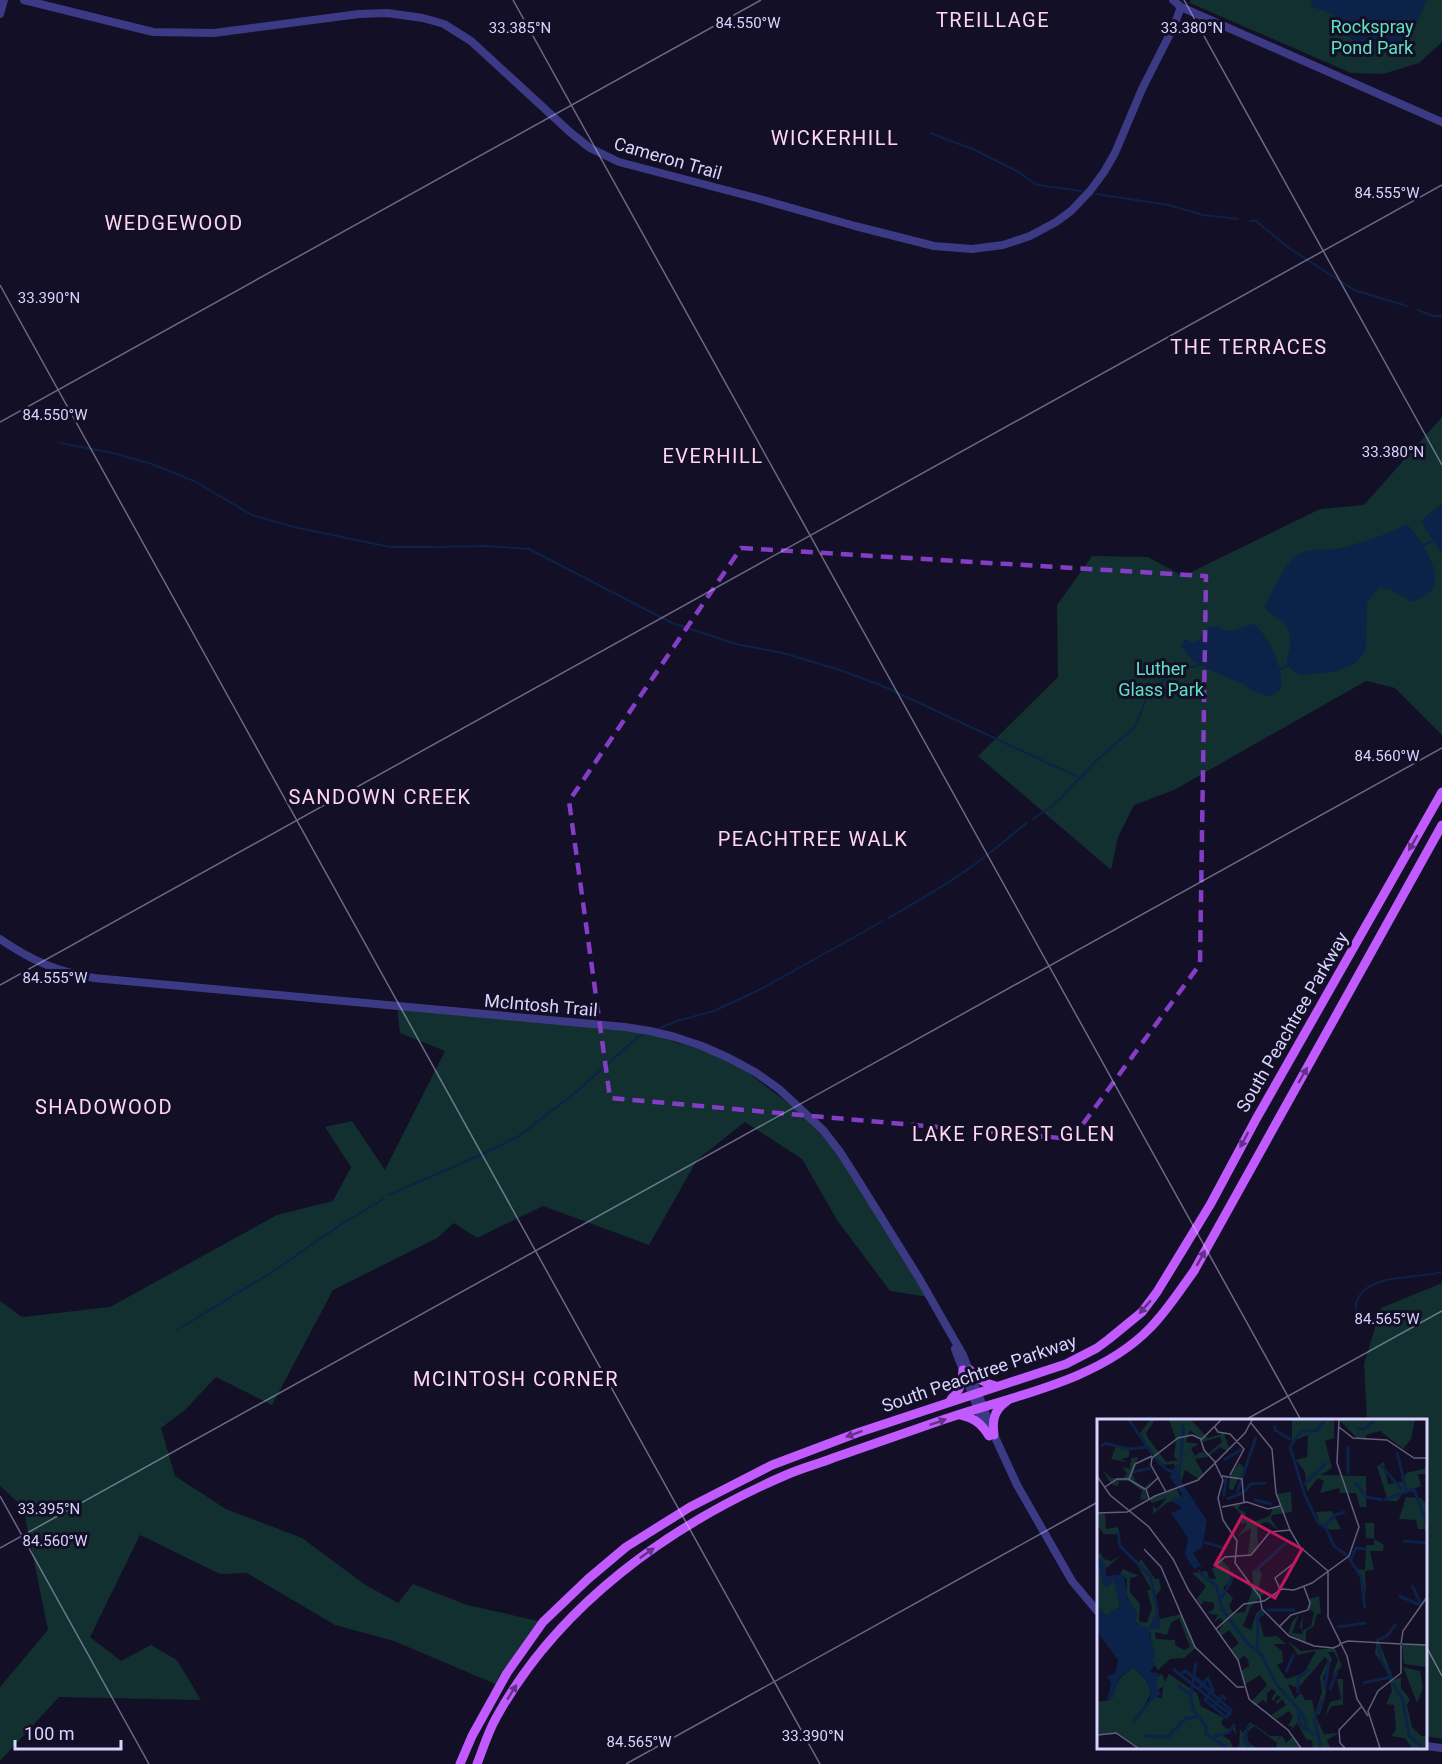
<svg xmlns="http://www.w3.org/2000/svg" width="1442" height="1764" font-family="Roboto,sans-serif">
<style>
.green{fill:#12302f}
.water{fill:#0c2248}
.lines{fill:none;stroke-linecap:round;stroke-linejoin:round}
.stream{stroke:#0c2248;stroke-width:2}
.minor{stroke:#3d3a85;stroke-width:8}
.major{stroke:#c25bff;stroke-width:9}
.oneway{fill:#623188}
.marked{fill:none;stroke:#843dc5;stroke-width:4.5;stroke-dasharray:12 8;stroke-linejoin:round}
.ticks{fill:none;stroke:#d9d4ff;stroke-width:1.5;stroke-opacity:0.45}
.labels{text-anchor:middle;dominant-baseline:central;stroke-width:6;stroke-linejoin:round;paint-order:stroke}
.park-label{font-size:18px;fill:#5fe0c0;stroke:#130f26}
.street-label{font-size:18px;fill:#d9d4ff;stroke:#130f26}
.neighbourhood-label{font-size:20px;letter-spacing:1.5px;fill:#ffd6f0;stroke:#130f26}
.inset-river{fill:none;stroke:#0c2248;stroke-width:3}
.inset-road{fill:none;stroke:#625e7d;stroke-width:1.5}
.view{fill:#c2185b;fill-opacity:0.15;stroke:#c2185b;stroke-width:3}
.inset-edge{fill:none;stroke:#d9d4ff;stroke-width:3}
.ticks-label{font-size:15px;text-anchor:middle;fill:#d9d4ff;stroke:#130f26;stroke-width:6;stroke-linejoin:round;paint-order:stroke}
</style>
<rect width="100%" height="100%" fill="#130f26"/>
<g class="green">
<polygon points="1190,0 1442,0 1442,42 1419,63 1383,74 1351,73 1190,3"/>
<polygon points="1442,417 1442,735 1395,688 1366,681 1174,790 1134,805 1118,837 1111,870 978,756 1058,677 1057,605 1092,556 1148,557 1183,576 1320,509 1364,505"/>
<polygon points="397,1006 625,1027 729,1058 823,1130 929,1297 890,1291 837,1220 802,1159 745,1122 697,1160 649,1245 543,1206 477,1238 454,1223 437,1238 333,1290 272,1405 216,1377 185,1410 161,1428 175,1476 226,1509 302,1538 364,1584 398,1603 413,1584 467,1605 543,1622 500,1686 394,1641 335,1625 247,1573 220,1574 140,1535 90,1637 121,1661 151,1645 177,1660 201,1700 59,1697 0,1761 0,1687 48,1630 23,1507 0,1486 0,1301 22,1317 110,1307 277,1215 333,1201 351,1167 325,1127 352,1121 385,1170 445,1051 400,1033"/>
<polygon points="1442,1283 1442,1739 1426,1736 1426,1420 1367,1420 1364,1364 1381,1308"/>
</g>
<g class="water">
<path d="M1312 0H1427L1408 42 1404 46C1386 47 1358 52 1346 33 1342 27 1343 22 1336 17 1329 12 1318 9 1310 6Z"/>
<polygon points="1442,503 1442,554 1424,527 1422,520"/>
<path d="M1406 524C1419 534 1442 571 1433 588 1429 594 1419 599 1413 602L1389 589 1379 588 1367 603 1366 645 1364 654 1353 665 1333 672 1300 675 1292 670 1286 661C1290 651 1293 637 1287 627 1282 619 1271 617 1265 607 1269 596 1287 561 1296 556 1310 546 1326 552 1341 548 1360 543 1390 534 1406 524Z"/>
<path d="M1255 624C1271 642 1283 664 1281 689L1270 697 1251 690 1245 685 1212 671 1194 662 1181 646 1185 639 1193 643 1201 638 1208 628 1217 626C1237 637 1236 626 1255 624Z"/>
</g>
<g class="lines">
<g class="stream">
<polyline points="930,133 973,149 1017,171 1037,185 1081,191"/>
<polyline points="1096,194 1169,205 1203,215 1238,219"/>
<polyline points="1250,221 1256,221 1289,248 1354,290 1407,306"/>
<polyline points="1418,310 1434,316 1442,316"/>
<polyline points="60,443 113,453 152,464 194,481 252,515 294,527 390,547 432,547 489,546 529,549 672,623 736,644 783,653 840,670 885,687 1080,778"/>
<polyline points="1423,545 1433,541"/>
<polyline points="1280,669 1289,665"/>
<polyline points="1033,819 1055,804 1098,759 1135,727 1147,697 1155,687 1176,671 1200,665"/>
<path d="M889 918C922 898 957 879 987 855 1001 845 1013 833 1027 823"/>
<polyline points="660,1028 677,1021 714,1011 763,988 883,921"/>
<polyline points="389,1195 487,1152 519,1136 576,1092 638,1037 643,1035"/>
<path d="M1355 1317C1356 1311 1355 1304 1358 1298 1372 1273 1417 1279 1442 1272"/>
<polyline points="177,1330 272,1272 343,1223 384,1199"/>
</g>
<g class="minor">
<polyline points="24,0 153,32 214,33 359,14 387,13 423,18 444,24 471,41 571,133 590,148 619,162 760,199 855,226 934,246 972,249 1003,245 1030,236 1056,222 1071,211 1090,191 1104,172 1115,153 1142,89 1173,28 1181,7"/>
<polyline points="1173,0 1181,7 1442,122"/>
<polyline points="0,14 4,0"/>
<path d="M0 939C32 961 56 971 94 978L625 1027 650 1031 675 1037 702 1046 729 1058 755 1072 779 1089 823 1130 840 1152 856 1177 919 1278 963 1355 994 1435 1017 1485 1072 1581 1098 1612"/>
<polyline points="955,1349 985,1428"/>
<polyline points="1426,1746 1442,1748"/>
</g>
<g class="major">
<path d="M970 1370C977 1379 984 1383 996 1386"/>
<path d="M951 1399C960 1391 963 1382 963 1370"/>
<path d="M961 1415C974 1418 982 1424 989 1436"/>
<path d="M994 1435C992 1420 994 1410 1007 1401"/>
<polyline points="460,1764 472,1736 507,1673 543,1622 588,1579 626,1547 690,1507 772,1465 857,1433 1066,1364 1097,1348 1109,1339 1142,1312 1157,1292 1210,1205 1255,1121 1442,792"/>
<path d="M477 1764C483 1749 488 1732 496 1718 558 1605 670 1525 786 1475 802 1468 818 1464 833 1458 870 1445 908 1432 945 1419 1012 1396 1099 1381 1150 1328 1167 1311 1180 1290 1194 1271L1442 825"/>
</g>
</g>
<defs><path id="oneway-solid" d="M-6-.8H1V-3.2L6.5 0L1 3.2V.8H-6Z" transform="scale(1.5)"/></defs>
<g class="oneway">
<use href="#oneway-solid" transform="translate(1413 843) rotate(120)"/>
<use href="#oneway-solid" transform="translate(1303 1075) rotate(-60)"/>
<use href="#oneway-solid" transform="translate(1244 1140) rotate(118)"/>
<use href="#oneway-solid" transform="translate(1201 1258) rotate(-61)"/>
<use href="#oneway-solid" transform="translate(1145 1307) rotate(131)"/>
<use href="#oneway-solid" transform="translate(938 1422) rotate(-19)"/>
<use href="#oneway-solid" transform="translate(854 1434) rotate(160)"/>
<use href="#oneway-solid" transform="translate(647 1553) rotate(-35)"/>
<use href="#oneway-solid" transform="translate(512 1692) rotate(-58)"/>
</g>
<path class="marked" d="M741 548 1206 576 1200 964 1072 1139 610 1098 569 801Z"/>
<path class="ticks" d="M513 0 1301 1420M1184 0 1442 465M0 285 820 1764M0 422 761 0M0 985 1442 185M1245 1420 1442 1311M0 1496 149 1764M0 1548 1442 748M1426 1646 1442 1676M626 1764 1098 1502"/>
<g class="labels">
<g class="park-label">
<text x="1372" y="26">Rockspray<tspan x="1372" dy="21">Pond Park</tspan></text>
<text x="1161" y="668">Luther<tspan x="1161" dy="21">Glass Park</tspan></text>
</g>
<g class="street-label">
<text transform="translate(668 158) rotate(16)">Cameron Trail</text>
<text transform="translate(541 1005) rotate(5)">McIntosh Trail</text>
<text transform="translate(1292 1022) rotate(-60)">South Peachtree Parkway</text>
<text transform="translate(979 1373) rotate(-19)">South Peachtree Parkway</text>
</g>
<g class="neighbourhood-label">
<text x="993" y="20">TREILLAGE</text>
<text x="835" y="138">WICKERHILL</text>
<text x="174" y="223">WEDGEWOOD</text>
<text x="1249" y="347">THE TERRACES</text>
<text x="713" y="456">EVERHILL</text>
<text x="380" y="797">SANDOWN CREEK</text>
<text x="813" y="839">PEACHTREE WALK</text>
<text x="104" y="1107">SHADOWOOD</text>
<text x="1014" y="1134">LAKE FOREST GLEN</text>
<text x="516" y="1379">MCINTOSH CORNER</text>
</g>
</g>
<g transform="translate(1097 1419)">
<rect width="330" height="330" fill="#130f26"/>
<path d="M53 1H58L49 14 51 19 69 43 81 41 77 38 79 20 72 1H94L111 19 127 14 132 29 130 32 123 28 110 38 98 40 107 56 102 60 88 51 83 66 77 45 62 46 43 14ZM93 11 105 23 123 18 125 23 111 35 103 33 98 37 94 29 102 25 89 23ZM195 1H237V19L228 22 235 49 224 56 269 57V88H263L259 74H243L242 69 223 74 227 62 221 59 210 73 208 53 199 41 210 38 211 16 195 22ZM242 1H318L314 20 306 30 283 12 269 16V21L260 19ZM19 27 32 30V38L24 40 32 44 14 40ZM41 38 36 55 38 62 47 69 56 59 48 70 50 80 43 81 45 72 33 62H22L21 67 14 65 6 51 14 59H26L30 55 25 48 33 50 34 39ZM287 43 291 65 305 63 309 54 330 49V55H321L324 67 306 74 300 82H291L280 47ZM142 44 149 50 146 59 142 58 136 71 132 70 133 56ZM80 70 84 79 70 84 56 95V87L60 90 70 79 55 84 52 80ZM194 73 195 93 175 96 174 100 182 112 171 103 160 106 161 125 158 132 151 136 154 109 140 118 150 106 148 103 144 105 145 96 136 87 144 85 141 90 148 93 149 101 159 102 173 97 175 90 183 87 179 75ZM309 78 324 79 330 86V116L328 110H321L319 101 302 100ZM235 92 244 110 233 111 222 103 219 93ZM0 95H8L9 110 21 108 23 115H7L0 106ZM268 104H277V120L287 126 286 132H273L277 151 268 152 269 175 261 150 268 151 269 126H277V120L269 119ZM3 133 7 140 14 142 23 137 5 153 7 163 17 161 23 187 9 197 0 186V141L6 150 0 139ZM37 140 42 143 44 140 58 160H62L64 170 57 179 63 200 84 195 99 229 87 239 73 240 61 251 54 241 58 234 53 224 54 214 37 202 39 198 29 175 30 160 23 155 26 150 42 157 33 159V173L43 185 42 202 50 204 55 189 50 172 54 170ZM82 199 93 228 87 231 78 226V221L59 220 58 213 70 216 74 204ZM124 140 135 153V160L126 169 136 179 132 187 136 194 148 193 155 171 151 166 156 164 155 152 161 149 165 155 162 167 168 174 154 187 146 207 154 211 159 195 164 190 168 195 162 199 167 218 180 217 189 225H176L185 232 186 243 180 246 189 260 207 254 219 232 201 236 192 223 204 232 238 229 245 247 235 257 241 241 237 233H231L235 241 226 259 229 273 223 295 218 296 227 315 242 314 230 321 233 329H216L215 322 209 320 200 304 194 311 195 307H191L196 298 192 292 180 300 174 296 189 286 185 280 181 285 178 283 184 278 180 276 177 282 174 280 179 273 175 270 170 274V284L166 281 158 287 154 283 170 266 163 256 147 266 144 252 152 247 151 241 147 236 141 242 134 231 142 224 132 211 124 217 121 213 127 203 123 199 116 204 121 196 110 194 117 190V184L107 182 104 186 99 181 109 167 95 154 110 152 112 159 119 160 115 150ZM228 238 231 241 223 258 225 273 218 295 215 281H208L204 274 198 280 191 265 201 269ZM222 177 224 194 219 196 217 207 209 212V223L191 215 195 203 202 195 195 214 206 215 203 207 206 194 205 212 214 207 217 193 212 190V180ZM280 218 297 261 304 258V269L313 280 310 286 315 308 324 317H330V329H315L308 319 294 317 299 311 297 286 289 285 295 272 291 255 278 234ZM305 226H330V248L307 245ZM36 248 49 261 54 274 46 289 58 278 65 279 66 267 61 271 59 265 60 258 65 255 68 263 72 255 100 274 104 287 127 299 124 304 129 310 138 308 139 316 136 310 126 317 133 321 136 329H41L19 314 2 315 0 283 13 281 23 259ZM306 248 323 252 326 269 320 284ZM240 260H246V286L235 287 228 297 233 283 244 280ZM153 303 173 317H183L180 323 185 316 189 324 196 317 204 329H179L180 324 157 307 150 314 151 323 159 329H139L142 327 143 310 146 314Z" fill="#12302f" fill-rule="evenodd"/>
<path d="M85 1 88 10 83 61 110 102 105 128 96 134 106 150 103 147 97 150 88 136 91 119 74 94 85 89 76 83 75 79H84L85 75 72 57 82 51ZM0 137 9 146V157L27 155 30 179 41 194 38 203 51 210 60 191 63 201V209L52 211 59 241 54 239 58 245 53 253 62 254 59 266 64 275 51 285 54 275 49 261 35 248 22 259 16 279 10 282 14 265 10 257 18 255 21 241 1 214 0 186 9 197 23 187 17 161 11 168 6 167Z" fill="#0c2248"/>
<path class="inset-river" d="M32 1 56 36M178 6V11L194 21M260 10H268L277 1M203 12H219L228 1M203 13 193 28 207 74 221 104 229 109 237 127 251 137M4 27 9 24 30 30 50 28M251 27V55M300 33 309 71M57 38 70 51 76 53 81 46M127 41 145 30M283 45 305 71M36 53 54 49M258 63 269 78 286 81M207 66 229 44M140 74 159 18M127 77 129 57M130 80 146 74 154 65 169 64M157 81 175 85M287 81 317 70 330 106M228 107 238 96 248 93M21 113 23 127 53 157 56 169M306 122 330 124M107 123 127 129M252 139 264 158 268 189M254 140 259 129 270 130M101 152 120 168 125 190 131 198M158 152 189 124M315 166 324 185M56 170 61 194M302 177 323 186M124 179 134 163 135 152M170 191H198M132 200 151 225 164 235 180 266 205 294 210 308M240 208 269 204M281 221 290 217 299 205M281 226 284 240 295 260M160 231 161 199 165 193M76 250 134 296M189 253 197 235M82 255 89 252 134 291 129 299M98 258 114 272 108 281 130 299M295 263 306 282 312 316 325 329M266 264 294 258M81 267 93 275 97 292 109 307V315L130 329M228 268 232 243M101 270 111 259 117 274M233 271 240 252M201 274V259L212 250M94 275 99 244M116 288 125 277 129 280M201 294 204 307 219 316M218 297 227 280M217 298 224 329M37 302 52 283M47 317 71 318 88 300 99 298M118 317 131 314 138 305M152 329 147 319 153 304"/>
<path class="inset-road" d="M154 4 175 30 179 74 193 111 203 128 231 152V198L250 237 260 280 271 297M117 7 121 13 133 15 147 30 133 56M242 8 256 19 290 21 317 39H330M118 44 126 61 121 79 126 101 140 122 138 144 163 178 165 190 192 217 217 227 236 229 243 226M119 44 107 31 104 21 124 1M0 57 13 76 52 108 76 140 92 172 141 241 152 280 191 311 204 329M125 57 145 60 147 84M32 60 38 45 55 37M8 68 20 60H31L48 70M69 73 54 46 55 39 81 19 95 16 104 20M52 80 49 70 62 58M125 88 150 83 171 90 183 87M0 94 30 93 58 77 101 61 148 14 155 1M47 130 64 148 98 228 140 268H147M118 147 128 138 154 136 173 113 193 111M183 170 178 159 197 144 205 131M182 208 194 196 211 191 213 184 207 168M119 210 147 185 167 182 185 170 197 171 215 164 252 137 262 108 240 44 242 1M242 225 251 222 304 225M304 225 306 212 330 178M305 225 330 226M0 316 19 314 41 329M248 329 243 324 242 311 264 288M283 329 271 292 281 272 304 254V226"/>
<path class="view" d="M145 97 205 130 178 179 118 146Z"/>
<rect width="330" height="330" class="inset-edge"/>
</g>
<g class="ticks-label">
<text x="748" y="28">84.550°W</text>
<text x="520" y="33">33.385°N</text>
<text x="1192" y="33">33.380°N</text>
<text x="1387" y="198">84.555°W</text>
<text x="49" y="303">33.390°N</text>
<text x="55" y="420">84.550°W</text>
<text x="1393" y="457">33.380°N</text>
<text x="1387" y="761">84.560°W</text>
<text x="55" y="983">84.555°W</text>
<text x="1387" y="1324">84.565°W</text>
<text x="49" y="1514">33.395°N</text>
<text x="55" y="1546">84.560°W</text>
<text x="813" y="1741">33.390°N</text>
<text x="639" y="1747">84.565°W</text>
</g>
<path d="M15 1740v9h106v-9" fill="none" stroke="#d9d4ff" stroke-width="3"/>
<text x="24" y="1740" font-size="18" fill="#d9d4ff" stroke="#130f26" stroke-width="4.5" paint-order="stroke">100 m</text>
</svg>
